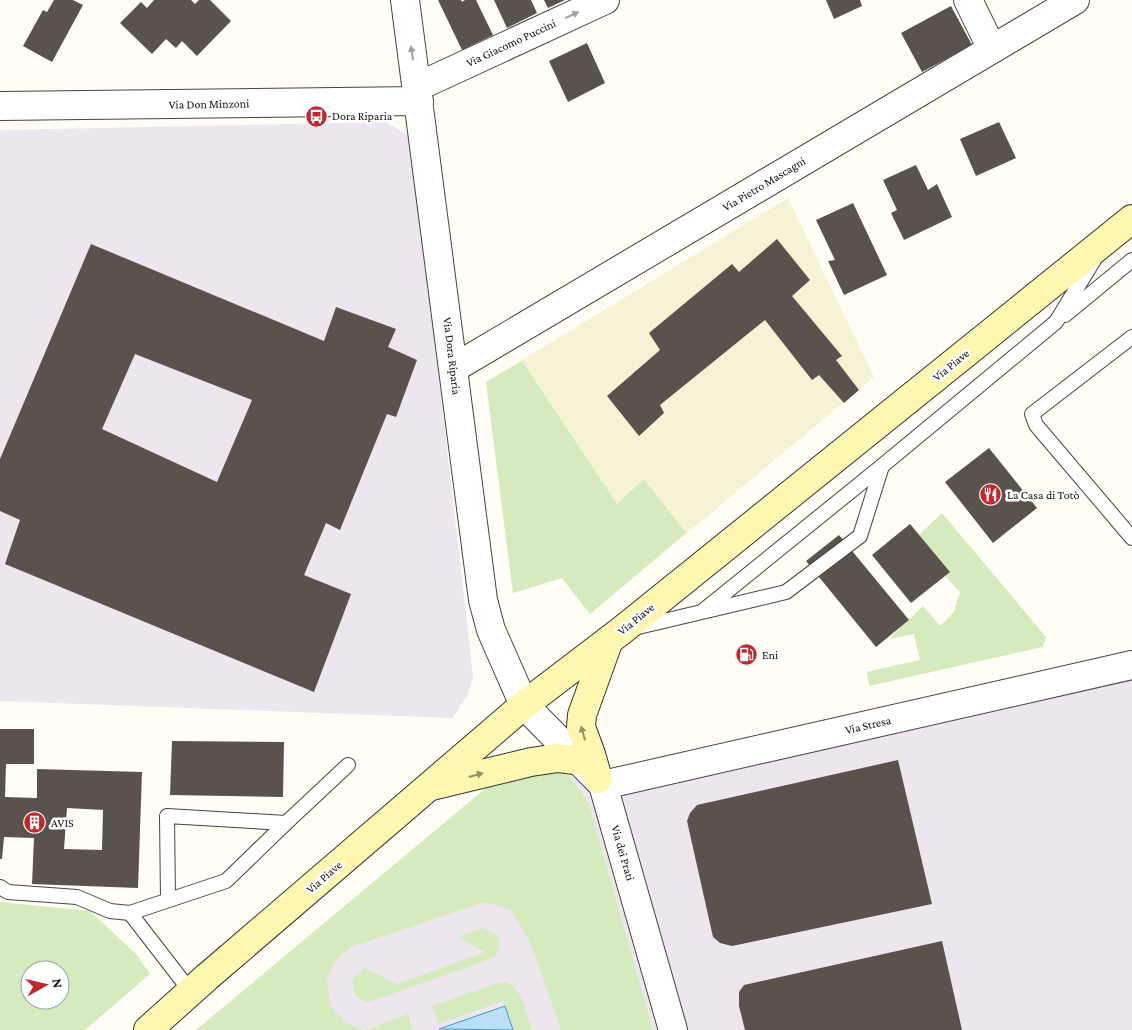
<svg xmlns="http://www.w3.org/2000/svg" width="1132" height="1030" font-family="'Crimson Pro',serif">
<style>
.industrial{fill:#eee6ef}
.farmland{fill:#f6f3d4}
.green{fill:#d5ebbd;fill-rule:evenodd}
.water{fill:#b9e0f7;stroke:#3f96cf}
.building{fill:#5a524d;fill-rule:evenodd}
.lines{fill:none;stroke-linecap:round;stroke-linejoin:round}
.service-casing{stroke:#444;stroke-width:16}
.minor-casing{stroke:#444;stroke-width:30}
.secondary-casing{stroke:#333;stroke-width:30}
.service{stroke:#fff;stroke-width:14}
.minor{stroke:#fff;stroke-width:28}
.secondary{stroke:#fff6b0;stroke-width:28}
.oneway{fill:#a0a0a0}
.oneway2{fill:#948f68}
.labels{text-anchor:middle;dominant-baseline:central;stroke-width:5;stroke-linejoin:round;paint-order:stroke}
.street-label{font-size:12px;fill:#111;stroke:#fff}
.poi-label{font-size:12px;fill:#111;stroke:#fff;text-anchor:start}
</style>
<rect width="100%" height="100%" fill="#fffdf5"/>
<g class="industrial">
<polygon points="386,122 411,137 467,621 473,678 468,694 453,718 0,701 0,130"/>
<polygon points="1132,665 1132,1030 196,1030 544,768 603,785"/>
</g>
<polygon class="farmland" points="788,198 874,377 590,614 562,578 513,593 486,382"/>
<g class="green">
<polygon points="522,361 617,504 644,479 686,533 590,614 562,578 513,593 486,382"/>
<polygon points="942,513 1046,637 1043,647 869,686 867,672 920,660 914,634 889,639 923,606 940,626 954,612 960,592 945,576 949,572 919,535"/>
<path d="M554 768C573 776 579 787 589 804L653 1030H561L531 944 511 910 485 902 351 947 334 962 327 979 330 1006 346 1023 364 1030H196L498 778Z"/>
<path d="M0 902 90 911 137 955 150 974 85 1030H0ZM30 970H60V1000H30Z"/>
<polygon points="483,928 498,936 499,944 496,956 488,960 372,1001 366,1002 355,995 352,981 356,975 365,968 397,984 485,952 458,937"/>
<path d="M506 982C523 988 526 1014 532 1030H513L503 1001 438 1024 432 1006 497 983Z"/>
<polygon points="408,1014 412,1030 365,1030"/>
</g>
<polygon class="water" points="505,1006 513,1030 439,1029"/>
<g class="building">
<polygon points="54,0 73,0 83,5 52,62 23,46 43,10 47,12"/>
<polygon points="154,0 191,0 195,4 199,0 210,0 231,21 197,56 182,41 176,48 166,39 152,54 120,23 141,2 147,8"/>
<polygon points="438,0 461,0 462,2 465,0 476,0 493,35 462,50"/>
<polygon points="494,0 531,0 537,13 507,28"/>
<polygon points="544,0 565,0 548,8"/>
<polygon points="826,0 860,0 862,6 834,19"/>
<polygon points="951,6 972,45 922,72 901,33"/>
<polygon points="587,43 605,83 568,102 549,61"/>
<polygon points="999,122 1016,158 976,176 960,139"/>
<polygon points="916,165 928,190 937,184 952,217 904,240 891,213 897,210 883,180"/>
<polygon points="853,203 887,275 844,295 828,261 835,260 816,220"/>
<polygon points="777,239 810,280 792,296 842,356 836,360 859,390 844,403 819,375 812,380 765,320 660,405 664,413 639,436 607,396 660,350 649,333 732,264 739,272"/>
<path d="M91 244 324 341 336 307 396 329 388 347 417 360 396 417 387 414 340 530 326 523 304 575 351 594 314 692 5 564 20 520 0 511V459ZM135 354 252 400 217 482 102 429Z"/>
<polygon points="989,448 1037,508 993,543 945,482"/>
<polygon points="910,524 950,572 911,603 872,555"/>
<polygon points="839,535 909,620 876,647 806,561"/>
<path d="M0 729H34V764H6L5 797 37 798V769L142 772 138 888 32 884 34 838 4 837 2 859H0ZM67 808 103 810 102 850 64 849Z"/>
<polygon points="172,741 284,742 283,797 170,795"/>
<polygon points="898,760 932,904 732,946 720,943 713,937 687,821 690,813 697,805"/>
<polygon points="942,941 962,1030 745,1030 739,1006 739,992 744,985"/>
</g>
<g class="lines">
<defs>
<g id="service">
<polyline points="1065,315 1132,260"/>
<polyline points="1132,337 1032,414 1036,425 1132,538"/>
<polyline points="704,610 882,466"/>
<polyline points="634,628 786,592 860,536 882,466 1056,322 1094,260"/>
<polyline points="286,823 348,765"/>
<polyline points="0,887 8,892 77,897 110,911 130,913 226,881 286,823 167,816 168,900"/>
<polyline points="130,913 191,992"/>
</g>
<g id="minor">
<polyline points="405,0 483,600 491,630 524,705 603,785 673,1030"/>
<polyline points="968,0 992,49"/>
<polyline points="417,87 605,0"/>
<polyline points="0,106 419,101"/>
<polyline points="454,368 1075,0"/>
<polyline points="603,785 1132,665"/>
</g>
<g id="secondary">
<polyline points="598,779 591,754 581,727 582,715 609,640"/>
<polyline points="432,786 531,762 558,758 580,761"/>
<polyline points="148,1030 207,977 524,705 621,631 1132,219"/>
</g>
</defs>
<use href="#service" class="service-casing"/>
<use href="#minor" class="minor-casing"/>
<use href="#secondary" class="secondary-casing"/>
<use href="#service" class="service"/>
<use href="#minor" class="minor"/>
<use href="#secondary" class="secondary"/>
</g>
<defs><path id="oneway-solid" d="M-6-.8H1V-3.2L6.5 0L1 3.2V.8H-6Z" transform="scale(1.25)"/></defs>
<g class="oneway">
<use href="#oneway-solid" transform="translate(572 15) rotate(-25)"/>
<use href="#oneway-solid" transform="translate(412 53) rotate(-98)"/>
</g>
<g class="oneway2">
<use href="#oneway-solid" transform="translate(583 733) rotate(-106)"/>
<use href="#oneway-solid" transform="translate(476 775) rotate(-15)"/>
</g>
<defs>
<symbol id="bus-disc" viewBox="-11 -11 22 22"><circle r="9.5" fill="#c4262e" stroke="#fff"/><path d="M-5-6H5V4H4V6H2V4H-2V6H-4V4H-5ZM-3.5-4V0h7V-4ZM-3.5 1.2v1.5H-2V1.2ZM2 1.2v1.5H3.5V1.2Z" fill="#fff"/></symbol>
<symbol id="restaurant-disc" viewBox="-11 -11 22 22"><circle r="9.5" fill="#c4262e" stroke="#fff"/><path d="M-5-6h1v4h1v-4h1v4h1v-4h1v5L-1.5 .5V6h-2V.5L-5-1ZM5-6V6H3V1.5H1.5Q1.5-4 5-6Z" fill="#fff"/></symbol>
<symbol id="fuel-disc" viewBox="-11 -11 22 22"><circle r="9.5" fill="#c4262e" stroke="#fff"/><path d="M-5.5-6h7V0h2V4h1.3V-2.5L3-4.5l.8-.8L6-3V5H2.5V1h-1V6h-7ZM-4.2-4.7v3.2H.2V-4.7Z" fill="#fff"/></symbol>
<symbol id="building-disc" viewBox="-11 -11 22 22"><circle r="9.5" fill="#c4262e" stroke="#fff"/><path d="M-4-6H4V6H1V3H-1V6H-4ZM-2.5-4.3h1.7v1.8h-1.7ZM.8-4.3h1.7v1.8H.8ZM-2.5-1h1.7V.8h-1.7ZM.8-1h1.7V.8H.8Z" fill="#fff"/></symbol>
</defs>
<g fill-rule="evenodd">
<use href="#bus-disc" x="304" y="104" width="25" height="25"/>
<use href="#restaurant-disc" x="978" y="482" width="25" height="25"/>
<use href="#fuel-disc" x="734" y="642" width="25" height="25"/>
<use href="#building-disc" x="22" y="810" width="25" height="25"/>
</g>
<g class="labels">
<g class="street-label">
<text transform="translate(511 43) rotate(-25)">Via Giacomo Puccini</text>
<text transform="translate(209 104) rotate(-1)">Via Don Minzoni</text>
<text transform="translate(764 184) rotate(-31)">Via Pietro Mascagni</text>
<text transform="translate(452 356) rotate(83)">Via Dora Riparia</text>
<text transform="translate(951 365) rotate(-39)">Via Piave</text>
<text transform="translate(636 619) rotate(-39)">Via Piave</text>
<text transform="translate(868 725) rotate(-13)">Via Stresa</text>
<text transform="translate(623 853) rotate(74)">Via dei Prati</text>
<text transform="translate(324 877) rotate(-41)">Via Piave</text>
</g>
<g class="poi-label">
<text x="332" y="116">Dora Riparia</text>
<text x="1007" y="495">La Casa di Totò</text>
<text x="762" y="655">Eni</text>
<text x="51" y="823">AVIS</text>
</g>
</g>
<g transform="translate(45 985) rotate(82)"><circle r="24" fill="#ffffff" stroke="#a0a0a0"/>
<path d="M0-4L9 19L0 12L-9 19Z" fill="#c4262e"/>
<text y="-8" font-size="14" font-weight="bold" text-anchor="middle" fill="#111111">N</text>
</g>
</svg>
